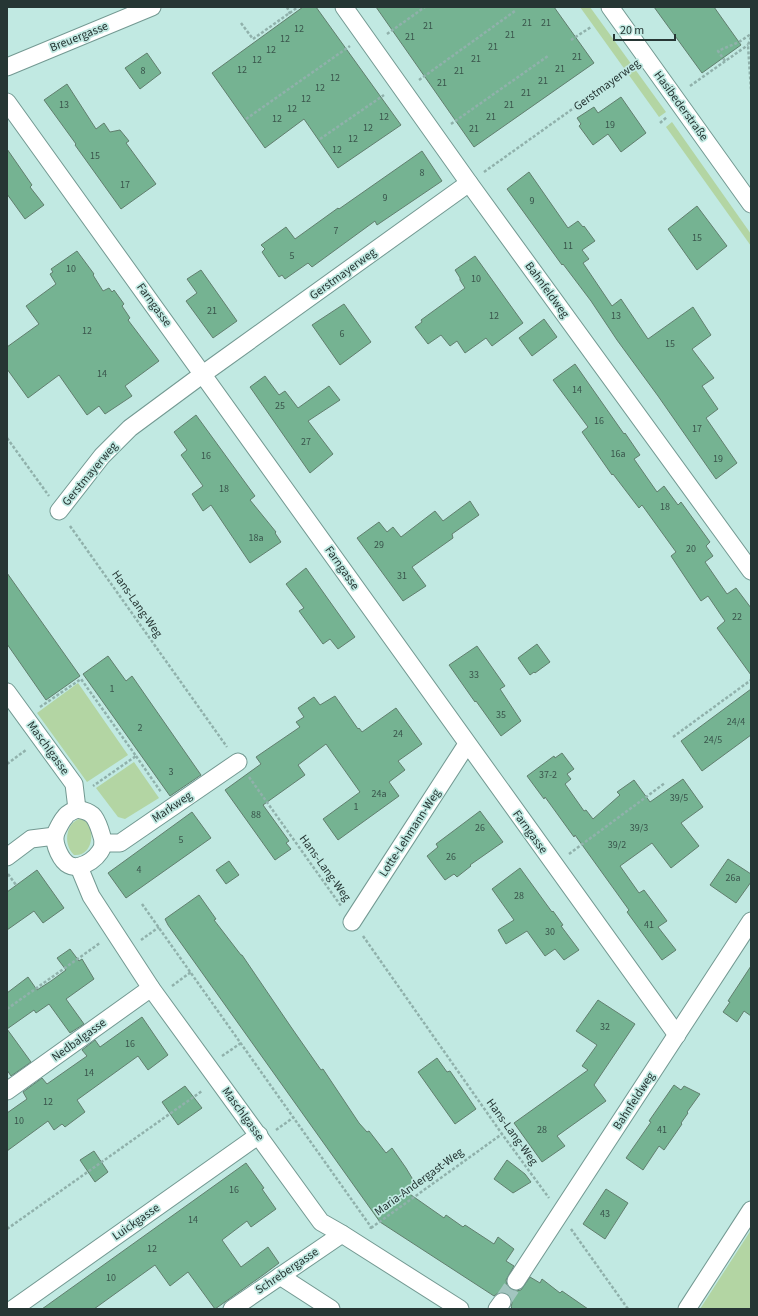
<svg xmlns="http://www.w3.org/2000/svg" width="758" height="1316" font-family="'Source Sans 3',sans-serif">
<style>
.green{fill:#b3d5a3}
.building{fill:#75b392;stroke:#617f6e}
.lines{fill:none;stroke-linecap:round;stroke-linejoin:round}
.minor-tunnel{stroke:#a2c5bf;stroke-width:17;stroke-dasharray:17 8;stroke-linecap:butt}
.minor-casing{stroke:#739992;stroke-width:19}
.path{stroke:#90b1ab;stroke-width:2.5;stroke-dasharray:3 2;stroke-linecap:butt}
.minor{stroke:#fff;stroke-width:17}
.labels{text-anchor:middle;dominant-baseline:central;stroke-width:3.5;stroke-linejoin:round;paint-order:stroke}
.number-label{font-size:10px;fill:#3a554c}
.street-label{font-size:12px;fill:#263634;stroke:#c1e9e2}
</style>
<rect width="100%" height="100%" fill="#c1e9e2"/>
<g class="green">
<polygon points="580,7 590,7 666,112 659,117"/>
<polygon points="672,122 751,234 751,246 666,127"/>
<polygon points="78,683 128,755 87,782 37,713"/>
<polygon points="134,762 159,798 125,819 118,817 96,788"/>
<path d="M83 818C97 828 93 857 74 855 62 844 66 820 83 818Z"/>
<polygon points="751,1230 751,1309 700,1309"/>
</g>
<g class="building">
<polygon points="303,7 316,7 401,125 338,168 304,119 265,148 212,73"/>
<polygon points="376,7 554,7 594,63 474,147"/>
<polygon points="654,7 714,7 741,45 702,73"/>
<polygon points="147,53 161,73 140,89 125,68"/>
<polygon points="67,84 96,129 104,123 110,132 120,130 129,141 126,143 156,184 121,209 75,145 76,144 44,100"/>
<polygon points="621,97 646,133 621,152 608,134 593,145 579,126 581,124 577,118 594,107 598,113"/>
<polygon points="7,149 32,185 30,187 44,205 25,219 7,194"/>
<polygon points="422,151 442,181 377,225 375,221 312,267 308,263 285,279 282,275 279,277 262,252 265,249 261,245 286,227 295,239 338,208 339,209"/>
<polygon points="529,172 568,228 578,221 583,227 584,226 595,241 582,250 589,259 583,263 612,306 621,299 648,339 693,307 711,335 692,349 714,378 702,386 718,409 706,418 737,463 716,479 658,396 617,340 591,301 563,264 562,265 507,189"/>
<polygon points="697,206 727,246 697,270 668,229"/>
<polygon points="77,251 94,274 93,275 103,291 109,288 112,292 114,290 124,304 122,306 130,318 128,320 159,361 125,386 132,396 105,414 99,406 87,415 59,375 28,398 7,369 7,347 39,324 26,306 56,284 50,274 53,272 51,269"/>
<polygon points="475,256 523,323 492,346 486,338 465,353 457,341 450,346 441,335 428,344 415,327 422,322 421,320 465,288 460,280 460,278 455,270"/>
<polygon points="201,270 237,321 213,338 186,301 197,293 187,279"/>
<polygon points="344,304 371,342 340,365 312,325"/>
<polygon points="544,319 557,337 532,356 519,338"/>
<polygon points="575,364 624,434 625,433 640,455 634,459 657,492 664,486 678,505 681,502 710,542 706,546 713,556 705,562 727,594 736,588 751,608 751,675 717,628 725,621 708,596 701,601 671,556 676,552 642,505 639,508 613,474 612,475 582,432 588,427 553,380"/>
<polygon points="265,376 279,395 285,391 298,408 329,386 340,400 308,421 333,454 310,473 250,387"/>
<polygon points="196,415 255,496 250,500 276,532 275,533 281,542 250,563 211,505 203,511 192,494 203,486 181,455 187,450 174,432"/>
<polygon points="470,501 479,515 452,534 453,538 412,567 426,586 403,601 357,538 379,522 387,532 393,527 401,537 435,511 443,521"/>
<polygon points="306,568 355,637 338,649 330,639 323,644 299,611 304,608 286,584"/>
<polygon points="7,573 80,676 46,700 7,644"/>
<polygon points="537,644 550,662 535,673 534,672 530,675 518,658"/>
<polygon points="477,646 505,686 500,689 521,721 501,736 476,701 475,702 449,665"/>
<polygon points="108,656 126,681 132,676 201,775 170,796 83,674"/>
<polygon points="751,689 751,735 702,771 681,741"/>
<polygon points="335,696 358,729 359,728 362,732 396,708 422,744 398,761 405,770 389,782 399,796 338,840 323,819 360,792 326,744 298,765 305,775 263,805 289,841 286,843 291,849 275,860 225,790 261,764 256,757 300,727 296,722 304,717 298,708 314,697 320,705"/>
<polygon points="562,753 574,769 567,774 571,779 565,784 584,811 586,810 593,819 620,795 617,792 634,780 650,802 683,779 703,807 681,823 699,846 671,868 652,843 620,866 639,893 644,890 667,921 658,927 676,950 662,960 627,912 629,910 575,835 574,837 545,797 544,799 527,776 554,756 555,758"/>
<polygon points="480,811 503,842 470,865 471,866 457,877 454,874 445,880 427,856 438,847 436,844"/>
<polygon points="192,812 211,838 126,898 108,873"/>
<polygon points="728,859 751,874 751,882 736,903 710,885"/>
<polygon points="229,861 239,875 226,884 216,870"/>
<polygon points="520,868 552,912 553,911 563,925 561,926 579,950 564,960 555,949 545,956 527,931 506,944 498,930 514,920 492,889"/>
<polygon points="37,870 64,908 43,923 34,911 7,930 7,892"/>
<polygon points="199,895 216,919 214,920 241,955 242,955 291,1027 321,1070 323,1069 359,1123 367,1132 369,1131 386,1153 392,1148 406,1168 415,1183 404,1190 444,1218 446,1215 463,1227 465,1225 494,1244 498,1237 514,1249 506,1261 514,1266 506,1280 507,1285 511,1290 516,1291 521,1290 530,1277 540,1283 542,1279 560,1293 562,1291 588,1309 513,1309 511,1307 512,1303 511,1298 507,1294 503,1292 498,1293 494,1296 380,1222 168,925 165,919"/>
<polygon points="70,949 79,961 82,959 94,979 66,999 84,1024 70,1033 49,1004 36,1013 34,1010 7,1029 7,993 28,977 37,990 51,981 66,970 57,958"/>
<polygon points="751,966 751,1016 744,1011 737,1022 723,1012 730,1002 728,1001"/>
<polygon points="598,1000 635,1024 594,1085 606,1101 557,1136 565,1146 542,1162 514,1123 588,1070 582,1066 597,1045 576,1031"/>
<polygon points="142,1017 168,1055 148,1070 138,1056 77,1100 85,1112 65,1127 62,1124 54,1130 48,1121 7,1151 7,1113 27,1099 23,1092 42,1078 47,1084 87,1056 82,1050 95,1040 100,1047"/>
<polygon points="7,1029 31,1062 11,1076 7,1070"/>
<polygon points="437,1058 447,1072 450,1071 476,1109 455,1124 418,1072"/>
<polygon points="674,1085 681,1090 684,1086 700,1094 687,1112 688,1113 681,1123 682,1124 664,1150 659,1146 643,1170 626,1158 651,1122 649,1121"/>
<polygon points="185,1086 202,1108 178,1125 162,1102"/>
<polygon points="94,1151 108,1172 95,1182 80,1160"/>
<polygon points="507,1160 525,1174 531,1182 513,1193 494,1179"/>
<polygon points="246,1163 264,1188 262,1189 276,1209 251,1227 247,1221 222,1240 241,1267 268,1247 279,1263 263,1275 215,1309 188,1272 170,1286 155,1265 94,1309 42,1309"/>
<polygon points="606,1189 628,1203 605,1239 583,1224"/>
</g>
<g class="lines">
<polyline class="minor-tunnel" points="502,1302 516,1281"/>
<defs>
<g id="minor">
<polyline points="344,7 469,183 751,571"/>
<polyline points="610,7 751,204"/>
<polyline points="7,67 152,7"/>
<polyline points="7,102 677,1035"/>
<polyline points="59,511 102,456 130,428 203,374 469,183"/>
<polyline points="7,692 74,784 77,809"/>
<path d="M77 809C92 812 95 815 100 830 101 834 103 838 103 842 104 855 81 872 69 865 61 861 54 845 55 836 55 833 62 820 65 817 67 813 73 811 77 809Z"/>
<polyline points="103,843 120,843 238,762"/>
<polyline points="7,857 31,839 55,836"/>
<polyline points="79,867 91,896 151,988 321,1222 342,1234 460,1309"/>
<polyline points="352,922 467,744"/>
<polyline points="7,1091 151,988"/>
<polyline points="280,1276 331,1309"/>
<polyline points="516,1281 751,921"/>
<polyline points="13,1309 259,1135"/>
<polyline points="232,1309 342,1234"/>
<polyline points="497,1309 502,1302"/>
<polyline points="687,1309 751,1210"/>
</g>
</defs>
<use href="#minor" class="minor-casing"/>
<g class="path">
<polyline points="287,7 290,14"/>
<polyline points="241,23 253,39 298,7"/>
<polyline points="387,34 425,7"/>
<polyline points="751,37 748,45 751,90"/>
<polyline points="571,40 591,27"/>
<polyline points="725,61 718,51 739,42 751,34"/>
<polyline points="419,80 515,11"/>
<polyline points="690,86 748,45"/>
<polyline points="246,119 350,46"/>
<polyline points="660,123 667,117"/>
<polyline points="451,124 548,56"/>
<polyline points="320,139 384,95"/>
<polyline points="484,172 630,68"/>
<polyline points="7,438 49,496"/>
<polyline points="70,526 227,747"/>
<polyline points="40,707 81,679 136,756 93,786"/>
<polyline points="673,737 751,680"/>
<polyline points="136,756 161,792"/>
<polyline points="7,764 26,750"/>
<polyline points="249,777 341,906"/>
<polyline points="569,854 665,783"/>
<polyline points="8,874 16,885"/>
<polyline points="142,904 371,1227 370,1230"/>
<polyline points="363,936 502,1134 549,1198"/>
<polyline points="141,940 159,927"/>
<polyline points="172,986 191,972"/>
<polyline points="7,1009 100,943"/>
<polyline points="222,1056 241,1043"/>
<polyline points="276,1130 294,1117"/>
<polyline points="371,1228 502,1134"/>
<polyline points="7,1229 202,1091"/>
<polyline points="571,1229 628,1309"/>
</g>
<use href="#minor" class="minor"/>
</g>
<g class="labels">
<g class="number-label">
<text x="527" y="23">21</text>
<text x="546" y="23">21</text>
<text x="428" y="26">21</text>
<text x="299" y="29">12</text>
<text x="510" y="35">21</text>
<text x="410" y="37">21</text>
<text x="285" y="39">12</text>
<text x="493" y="47">21</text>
<text x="271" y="50">12</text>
<text x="577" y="57">21</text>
<text x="476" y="59">21</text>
<text x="257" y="60">12</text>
<text x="560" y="69">21</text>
<text x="242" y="70">12</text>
<text x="143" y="71">8</text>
<text x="459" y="71">21</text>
<text x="335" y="78">12</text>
<text x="543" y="81">21</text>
<text x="442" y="83">21</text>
<text x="320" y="88">12</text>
<text x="526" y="93">21</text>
<text x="306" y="99">12</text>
<text x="64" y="105">13</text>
<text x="509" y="105">21</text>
<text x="292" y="109">12</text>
<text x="384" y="117">12</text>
<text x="491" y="117">21</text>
<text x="277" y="119">12</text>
<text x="610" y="125">19</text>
<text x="368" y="128">12</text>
<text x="474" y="129">21</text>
<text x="353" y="139">12</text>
<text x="337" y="150">12</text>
<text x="95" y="156">15</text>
<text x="422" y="173">8</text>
<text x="125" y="185">17</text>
<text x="385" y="198">9</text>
<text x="532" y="201">9</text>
<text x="336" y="231">7</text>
<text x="697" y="238">15</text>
<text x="568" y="246">11</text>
<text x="292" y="256">5</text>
<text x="71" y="269">10</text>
<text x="476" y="279">10</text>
<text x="212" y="311">21</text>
<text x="494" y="316">12</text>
<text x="616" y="316">13</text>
<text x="87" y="331">12</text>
<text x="342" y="334">6</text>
<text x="670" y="344">15</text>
<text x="102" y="374">14</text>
<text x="577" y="390">14</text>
<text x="280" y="406">25</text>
<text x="599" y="421">16</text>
<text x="697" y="429">17</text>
<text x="306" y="442">27</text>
<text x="618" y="454">16a</text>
<text x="206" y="456">16</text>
<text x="718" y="459">19</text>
<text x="224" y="489">18</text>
<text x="665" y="507">18</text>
<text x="256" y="538">18a</text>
<text x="379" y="545">29</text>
<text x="691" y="549">20</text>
<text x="402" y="576">31</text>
<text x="737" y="617">22</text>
<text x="474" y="675">33</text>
<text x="112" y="689">1</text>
<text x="501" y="715">35</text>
<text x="736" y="722">24/4</text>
<text x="140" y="728">2</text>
<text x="398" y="734">24</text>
<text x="713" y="740">24/5</text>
<text x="171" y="772">3</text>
<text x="548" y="775">37-2</text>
<text x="379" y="794">24a</text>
<text x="679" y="798">39/5</text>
<text x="356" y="807">1</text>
<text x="256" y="815">88</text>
<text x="480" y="828">26</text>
<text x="639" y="828">39/3</text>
<text x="181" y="840">5</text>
<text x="617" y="845">39/2</text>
<text x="451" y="857">26</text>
<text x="139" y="870">4</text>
<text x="733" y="878">26a</text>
<text x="519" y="896">28</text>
<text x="649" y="925">41</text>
<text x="550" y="932">30</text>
<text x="605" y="1027">32</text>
<text x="130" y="1044">16</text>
<text x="89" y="1073">14</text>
<text x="48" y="1102">12</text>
<text x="19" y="1121">10</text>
<text x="542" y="1130">28</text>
<text x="662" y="1130">41</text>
<text x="234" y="1190">16</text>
<text x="605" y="1214">43</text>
<text x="193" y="1220">14</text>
<text x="152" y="1249">12</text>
<text x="111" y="1278">10</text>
</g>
<g class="street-label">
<text transform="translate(79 37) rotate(-22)">Breuergasse</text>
<text transform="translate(607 85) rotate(-36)">Gerstmayerweg</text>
<text transform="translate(681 106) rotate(54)">Hasibederstraße</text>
<text transform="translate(343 274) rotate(-36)">Gerstmayerweg</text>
<text transform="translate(547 290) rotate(54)">Bahnfeldweg</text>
<text transform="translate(154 305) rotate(54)">Farngasse</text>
<text transform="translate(90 474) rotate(-50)">Gerstmayerweg</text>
<text transform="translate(342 568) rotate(55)">Farngasse</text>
<text transform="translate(137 604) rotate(55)">Hans-Lang-Weg</text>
<text transform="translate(48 748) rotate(54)">Maschlgasse</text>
<text transform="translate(172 807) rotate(-34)">Markweg</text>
<text transform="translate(530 832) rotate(54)">Farngasse</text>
<text transform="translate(410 833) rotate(-57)">Lotte-Lehmann-Weg</text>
<text transform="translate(325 868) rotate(54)">Hans-Lang-Weg</text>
<text transform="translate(79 1040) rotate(-36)">Nedbalgasse</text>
<text transform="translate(634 1101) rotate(-57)">Bahnfeldweg</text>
<text transform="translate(243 1114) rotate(54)">Maschlgasse</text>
<text transform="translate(512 1132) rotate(54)">Hans-Lang-Weg</text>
<text transform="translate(419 1182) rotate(-36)">Maria-Andergast-Weg</text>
<text transform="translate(136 1222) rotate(-35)">Luickgasse</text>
<text transform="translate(287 1271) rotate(-34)">Schrebergasse</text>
</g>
</g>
<rect width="758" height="1316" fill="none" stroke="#263634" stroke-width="16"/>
<path d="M614 34v6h61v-6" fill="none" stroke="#263634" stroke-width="2"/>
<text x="620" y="34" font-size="12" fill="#263634" stroke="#c1e9e2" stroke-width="3" paint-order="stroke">20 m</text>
</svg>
